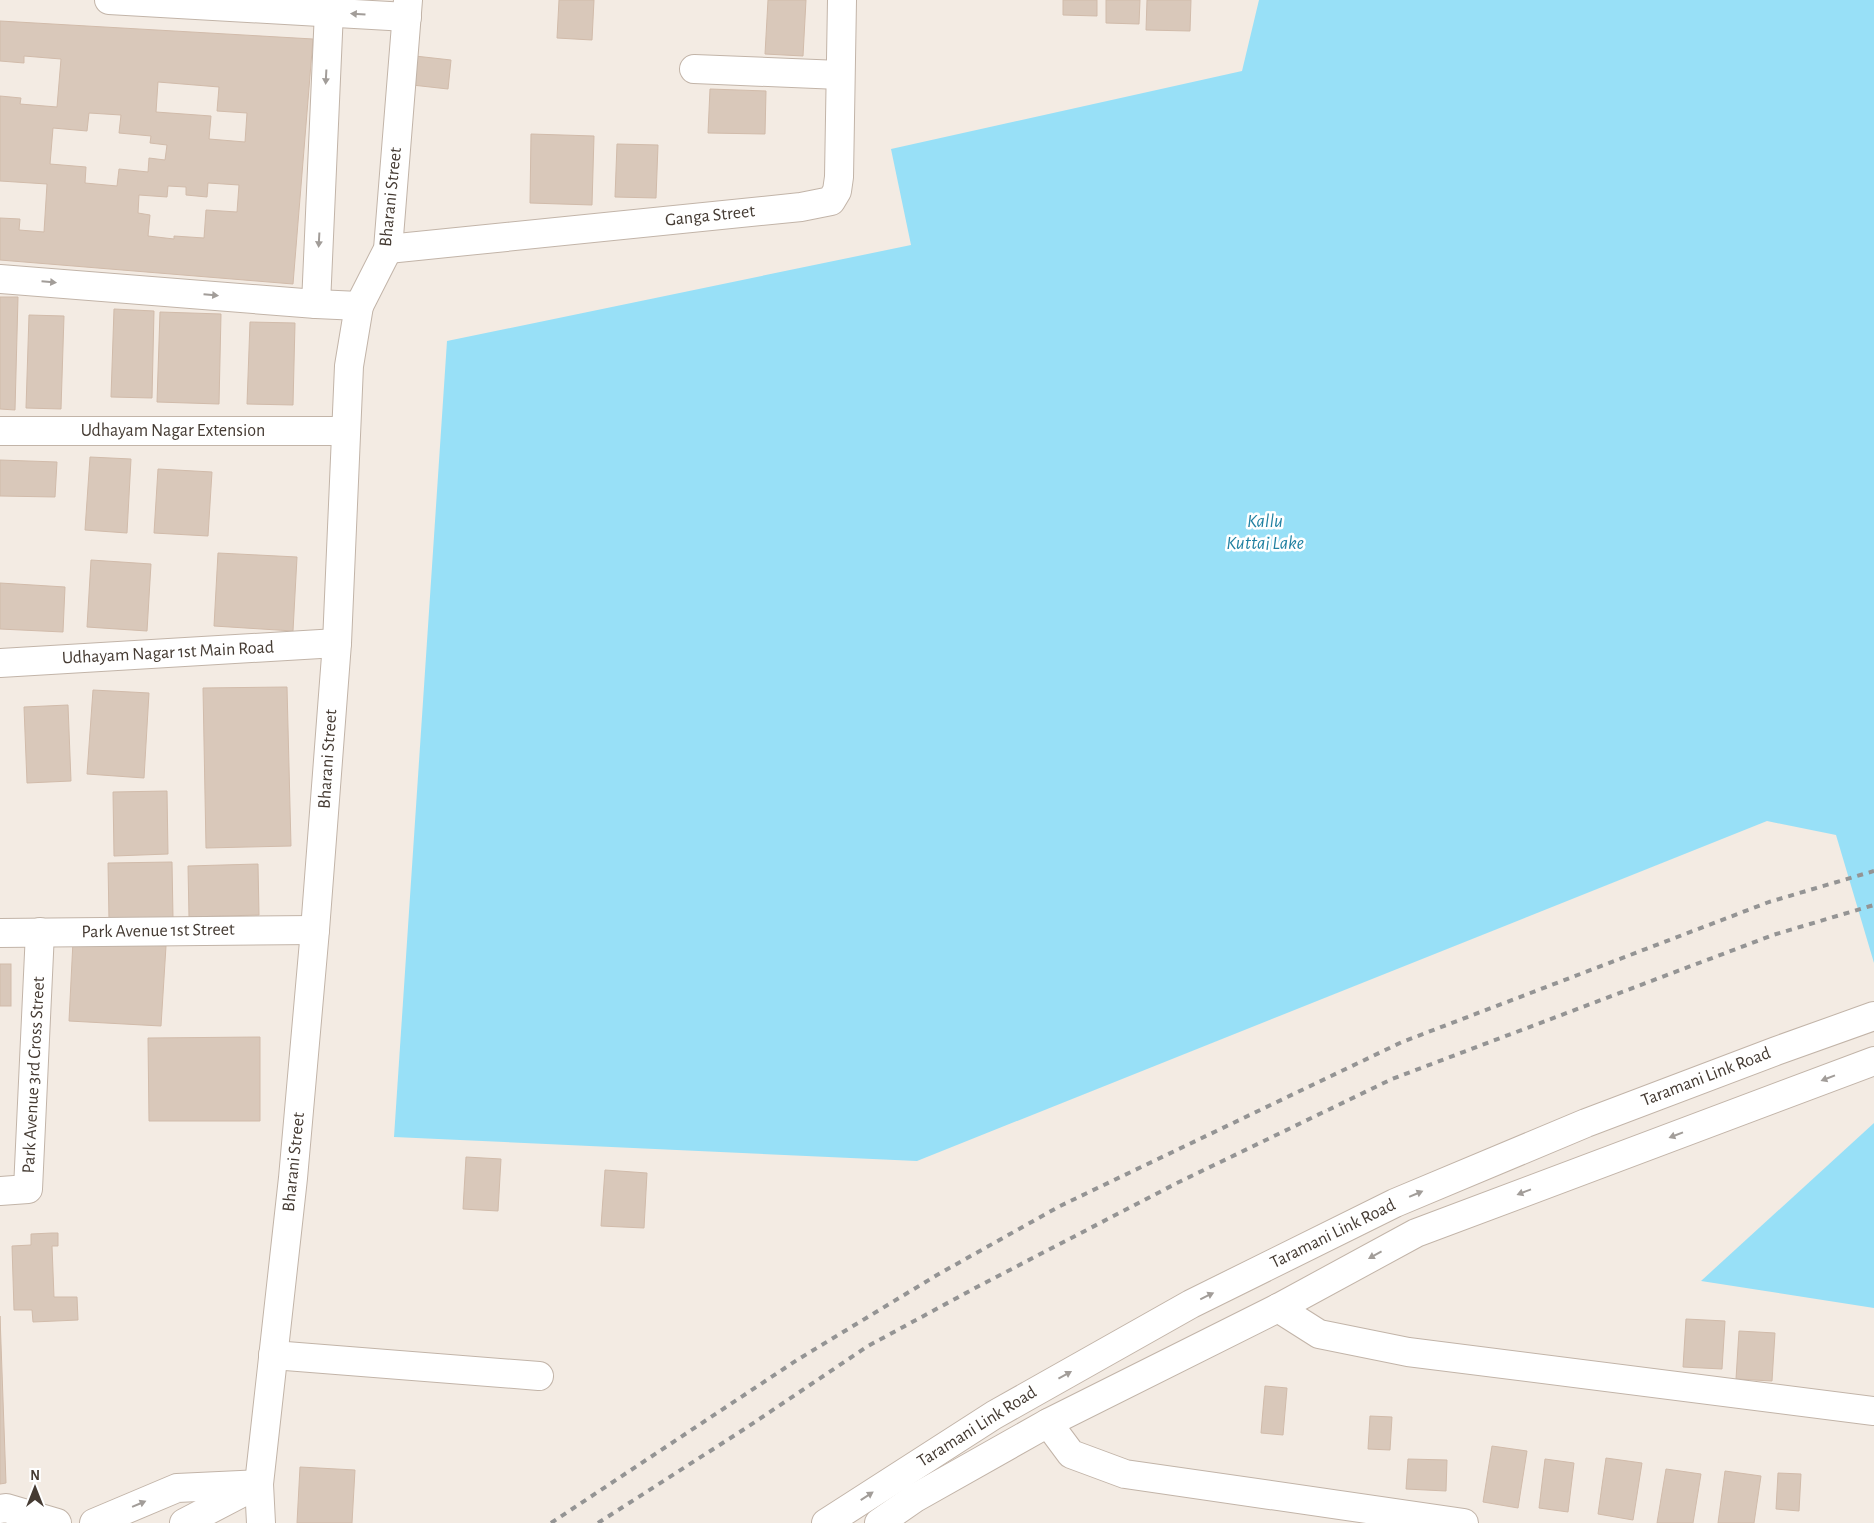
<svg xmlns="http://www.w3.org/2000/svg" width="1874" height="1523" font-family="'Alegreya Sans',sans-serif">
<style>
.water{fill:#98e0f7}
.building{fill:#d9c8ba;stroke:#d1bbaa;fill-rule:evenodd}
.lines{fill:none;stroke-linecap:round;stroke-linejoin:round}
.minor-casing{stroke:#c2b4a8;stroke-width:30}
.minor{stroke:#fff;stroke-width:28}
.rail{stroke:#949494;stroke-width:4;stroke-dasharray:6 6;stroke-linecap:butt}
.oneway{fill:#a29d99}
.labels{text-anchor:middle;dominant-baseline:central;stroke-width:5;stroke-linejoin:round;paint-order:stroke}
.street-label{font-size:18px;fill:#453b33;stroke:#fff}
.water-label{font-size:19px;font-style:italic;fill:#2080a1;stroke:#fff}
</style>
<rect width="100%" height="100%" fill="#f3ebe3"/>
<g class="water">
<polygon points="1259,0 1874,0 1874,963 1836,835 1767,821 917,1161 394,1137 447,341 911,245 891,149 1242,71"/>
<polygon points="1874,1123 1874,1308 1701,1281"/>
</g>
<g class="building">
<polygon points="559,0 594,0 592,40 557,38"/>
<polygon points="768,0 806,0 803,56 765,54"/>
<polygon points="1063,0 1097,0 1097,16 1063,15"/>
<polygon points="1106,0 1140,0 1139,24 1106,23"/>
<polygon points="1147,0 1191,0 1190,31 1146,30"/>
<path d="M0 21 313 39 293 284 0 260V218L20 219 19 230 44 232 47 184 0 181V96L21 98 20 104 57 107 61 59 24 56V63L0 61ZM158 82 219 87 217 111 247 113 245 142 209 139 211 116 156 112ZM89 113 121 115 119 133 151 136 150 143 167 145 165 160 149 158 148 172 119 169 117 186 85 183 86 167 50 164 53 128 87 131ZM208 183 239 185 237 212 206 210 204 238 174 236V239L148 236 150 215 138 213 139 195 167 197 168 186 186 187V195L207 197Z"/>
<polygon points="415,56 451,60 448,89 412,85"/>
<polygon points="710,89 766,91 765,134 708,133"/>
<polygon points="531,134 594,136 592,205 530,203"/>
<polygon points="617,144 658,145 656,198 615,197"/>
<polygon points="0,297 18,297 15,410 0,409"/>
<polygon points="114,309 154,311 152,398 111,397"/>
<polygon points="160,312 221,314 219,404 157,402"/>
<polygon points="29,315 64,316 61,409 26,408"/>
<polygon points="250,322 295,323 293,405 247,404"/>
<polygon points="90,457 131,459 127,533 85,530"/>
<polygon points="0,460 57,462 55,497 0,496"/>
<polygon points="158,469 212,472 208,536 154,533"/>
<polygon points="218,553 297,557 293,631 214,626"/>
<polygon points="91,560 151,564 147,631 87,627"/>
<polygon points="0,583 65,587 63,632 0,629"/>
<polygon points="287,687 291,846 206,848 203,688"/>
<polygon points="93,690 149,693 144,778 87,774"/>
<polygon points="68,705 71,781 27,783 24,707"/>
<polygon points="167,791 168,854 114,856 113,792"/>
<polygon points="172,862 173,918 109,920 108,863"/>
<polygon points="258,864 259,915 189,917 188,866"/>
<polygon points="73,941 166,946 161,1026 69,1021"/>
<rect x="0" y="964" width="11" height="42"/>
<polygon points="260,1037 260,1121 149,1121 148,1038"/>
<polygon points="466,1157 501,1159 498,1211 463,1209"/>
<polygon points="605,1170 647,1173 644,1228 601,1226"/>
<polygon points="52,1233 58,1233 58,1246 52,1246 54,1297 77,1297 78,1320 33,1322 32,1310 14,1310 12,1246 31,1245 31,1234"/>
<polygon points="0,1316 6,1483 0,1484"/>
<polygon points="1686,1319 1725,1321 1722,1369 1683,1367"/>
<polygon points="1739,1331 1775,1333 1772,1381 1736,1379"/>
<polygon points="1265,1386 1287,1388 1283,1435 1261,1433"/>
<polygon points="1370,1416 1392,1417 1390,1450 1368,1449"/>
<polygon points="1492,1446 1527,1451 1518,1508 1483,1502"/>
<polygon points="1606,1458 1642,1463 1633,1520 1598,1514"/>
<polygon points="1408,1459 1447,1460 1446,1491 1406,1489"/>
<polygon points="1545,1459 1574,1463 1568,1512 1539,1508"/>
<polygon points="300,1467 355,1470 352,1523 297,1523"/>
<polygon points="1666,1469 1701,1474 1693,1523 1657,1523"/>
<polygon points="1725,1471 1761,1476 1754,1523 1718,1523"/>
<polygon points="1778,1473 1801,1474 1799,1511 1776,1509"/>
</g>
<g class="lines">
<defs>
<g id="minor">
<polyline points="109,0 407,17"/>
<polyline points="694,69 840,75"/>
<polyline points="388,249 801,207 831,201 837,191 839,177 842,0"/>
<polyline points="0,279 316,304 359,306"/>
<polyline points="316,304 329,11"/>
<polyline points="0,431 346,431"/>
<polyline points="0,663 337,643"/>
<polyline points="0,933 315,930"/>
<polyline points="0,1191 28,1189 40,932"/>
<polyline points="1278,1308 1319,1334 1408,1352 1874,1411"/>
<polyline points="273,1355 539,1376"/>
<polyline points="1048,1423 1071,1454 1125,1474 1464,1523"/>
<polyline points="0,1509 6,1508 57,1523"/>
<polyline points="94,1523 177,1488 259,1484"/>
<polyline points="184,1523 251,1488"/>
<polyline points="261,1523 259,1484 293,1178 315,930 337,643 349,366 359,306 388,249 408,0"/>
<polyline points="826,1523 994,1415 1191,1304 1395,1203 1586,1123 1776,1051 1874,1016"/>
<polyline points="879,1523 915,1498 1048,1423 1278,1308 1416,1233 1874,1061"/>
</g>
</defs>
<use href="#minor" class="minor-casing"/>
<use href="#minor" class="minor"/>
<g class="rail">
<polyline points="551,1523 797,1360 937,1275 1060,1206 1402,1042 1769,902 1874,871"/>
<polyline points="598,1523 746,1428 868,1346 977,1287 1177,1183 1392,1079 1773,935 1874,905"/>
</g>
</g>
<defs><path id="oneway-solid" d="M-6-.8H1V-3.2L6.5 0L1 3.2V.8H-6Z" transform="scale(1.25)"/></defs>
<g class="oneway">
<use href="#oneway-solid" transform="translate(358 14) rotate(-176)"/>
<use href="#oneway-solid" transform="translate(326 77) rotate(93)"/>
<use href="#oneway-solid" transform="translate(319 240) rotate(93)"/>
<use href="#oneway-solid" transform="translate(49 282) rotate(5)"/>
<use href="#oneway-solid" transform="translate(211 295) rotate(5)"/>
<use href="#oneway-solid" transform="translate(1828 1078) rotate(159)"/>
<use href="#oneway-solid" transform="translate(1676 1135) rotate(159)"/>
<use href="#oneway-solid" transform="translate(1524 1192) rotate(159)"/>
<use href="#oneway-solid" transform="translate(1416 1194) rotate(-23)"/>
<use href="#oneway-solid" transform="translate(1375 1255) rotate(151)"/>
<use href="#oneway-solid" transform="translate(1207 1296) rotate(-26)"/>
<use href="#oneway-solid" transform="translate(1065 1375) rotate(-29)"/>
<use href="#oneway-solid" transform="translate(867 1496) rotate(-33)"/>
<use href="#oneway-solid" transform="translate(139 1504) rotate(-23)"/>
</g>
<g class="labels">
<g class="street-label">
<text transform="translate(391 197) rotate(-84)">Bharani Street</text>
<text transform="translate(710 216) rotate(-6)">Ganga Street</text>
<text x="173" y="431">Udhayam Nagar Extension</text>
<text transform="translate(168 653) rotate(-3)">Udhayam Nagar 1st Main Road</text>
<text transform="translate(328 759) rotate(-86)">Bharani Street</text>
<text transform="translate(158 931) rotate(-1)">Park Avenue 1st Street</text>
<text transform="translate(34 1075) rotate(-87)">Park Avenue 3rd Cross Street</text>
<text transform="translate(1706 1077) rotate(-21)">Taramani Link Road</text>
<text transform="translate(294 1162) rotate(-84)">Bharani Street</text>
<text transform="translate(1333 1234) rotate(-26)">Taramani Link Road</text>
<text transform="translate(977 1427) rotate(-32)">Taramani Link Road</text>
</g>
<g class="water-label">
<text x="1265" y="521">Kallu<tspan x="1265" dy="22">Kuttai Lake</tspan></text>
</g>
</g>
<g transform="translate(35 1488)" stroke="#ffffff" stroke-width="4" paint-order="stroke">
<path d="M0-4L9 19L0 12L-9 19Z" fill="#453b33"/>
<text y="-8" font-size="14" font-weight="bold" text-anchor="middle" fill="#453b33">N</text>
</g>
</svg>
